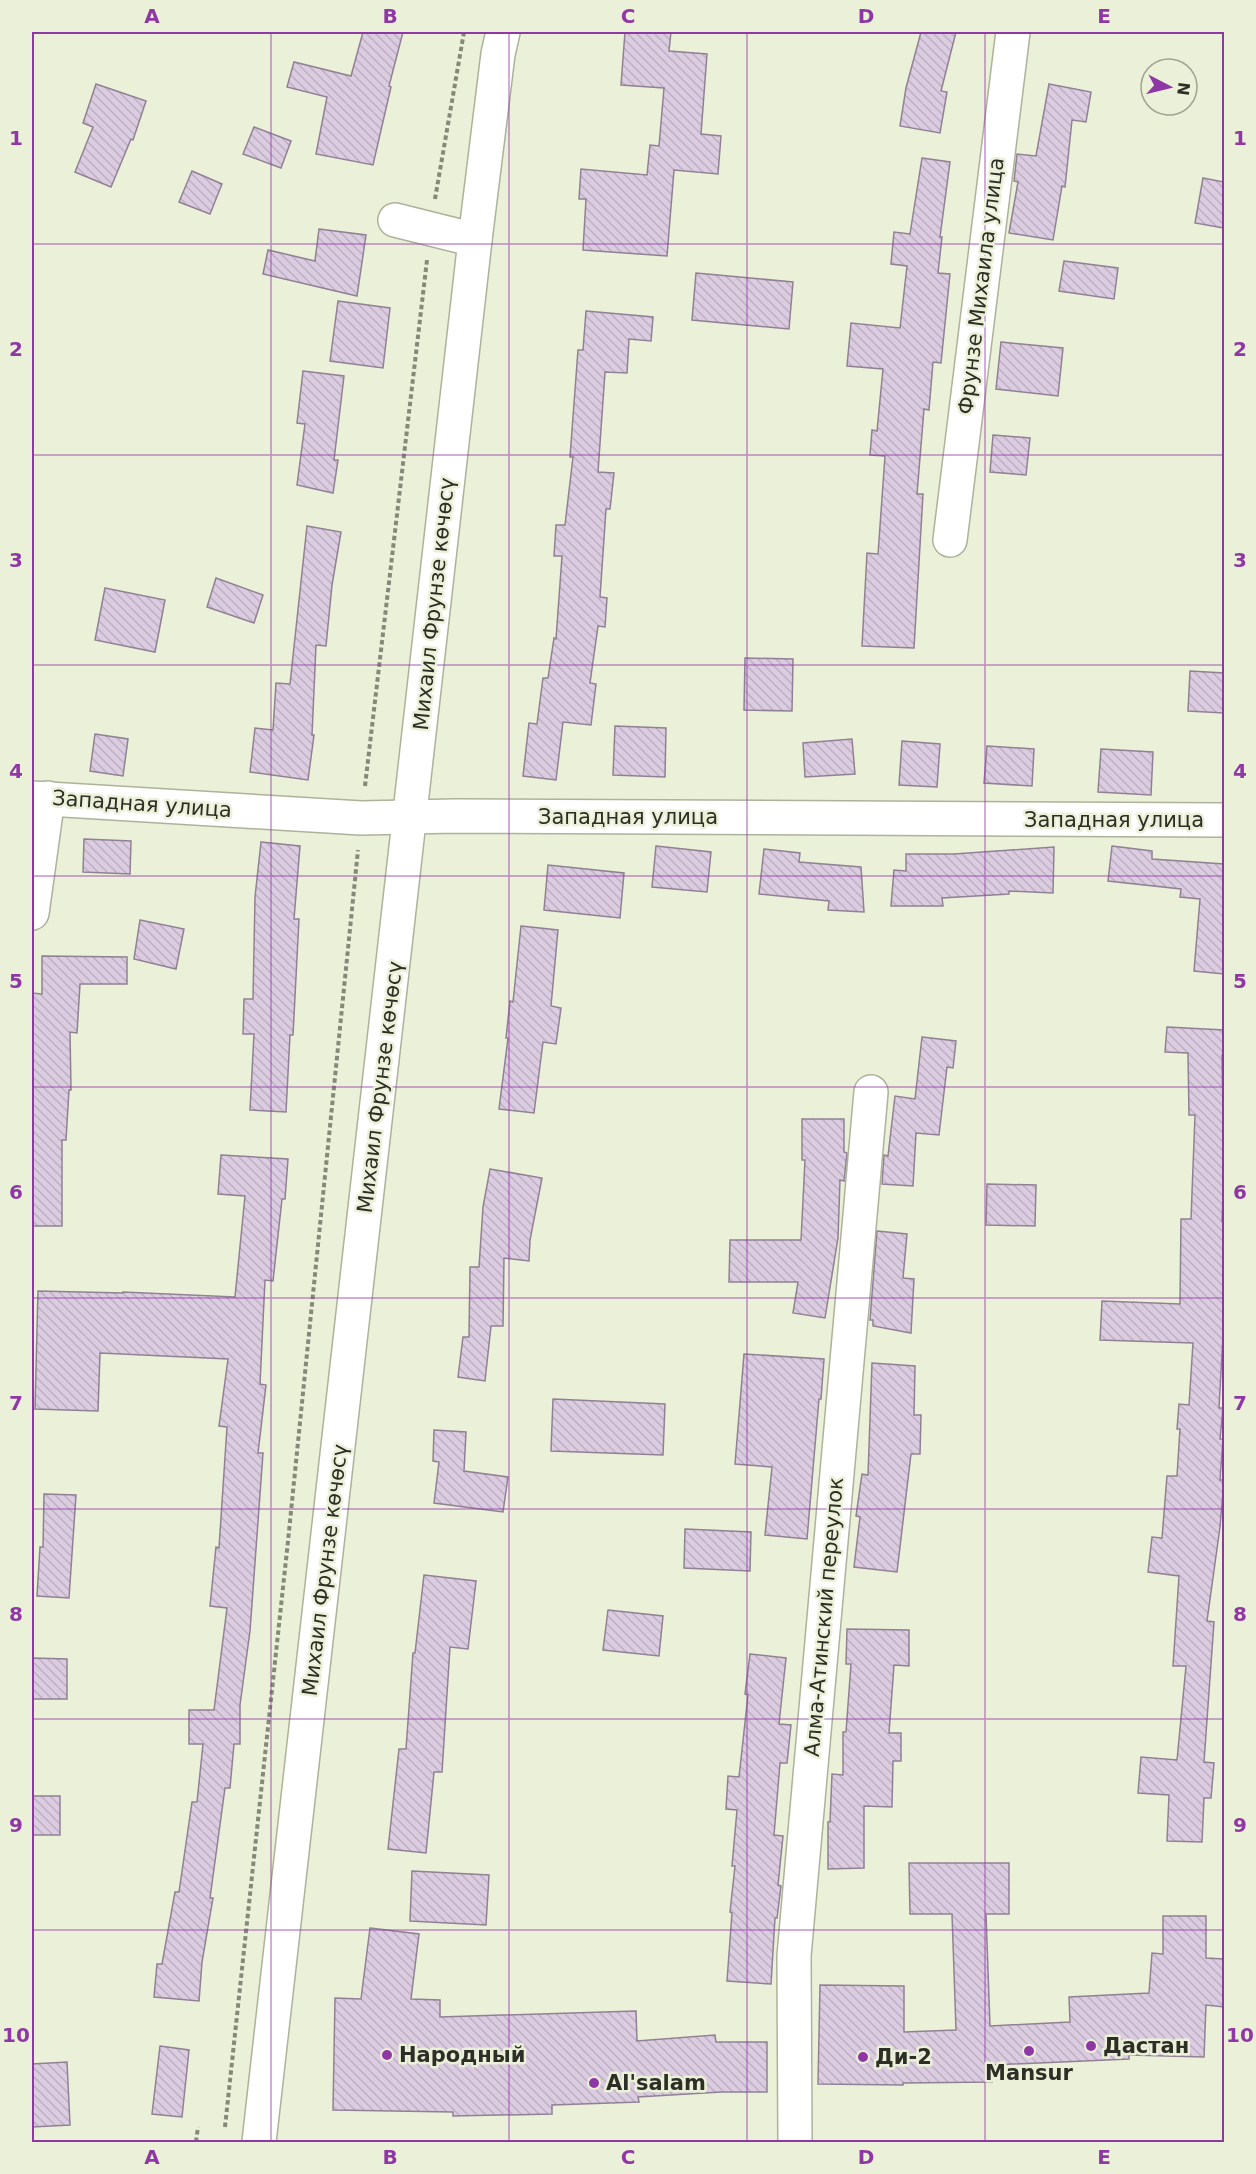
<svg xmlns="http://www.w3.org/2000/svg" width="1256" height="2174" font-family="'DejaVu Sans',sans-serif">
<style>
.building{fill:url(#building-back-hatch);stroke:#908194;stroke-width:1.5}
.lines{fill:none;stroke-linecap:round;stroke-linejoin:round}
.minor-casing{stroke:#adb29a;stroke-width:36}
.major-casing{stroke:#adb29a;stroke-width:36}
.path{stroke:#858979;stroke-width:4;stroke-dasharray:4.5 3;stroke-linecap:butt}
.minor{stroke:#fff;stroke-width:33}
.major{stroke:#fff;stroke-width:33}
.grid{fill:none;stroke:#8f38a5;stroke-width:1.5;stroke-opacity:0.55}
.poi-dot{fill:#8f38a5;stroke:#ebf0d8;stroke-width:2}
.labels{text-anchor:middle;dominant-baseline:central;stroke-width:5;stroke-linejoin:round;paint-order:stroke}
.street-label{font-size:21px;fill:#2d2f26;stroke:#ebf0d8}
.poi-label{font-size:21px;font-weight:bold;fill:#2d2f26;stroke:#ebf0d8;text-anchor:start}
.neatline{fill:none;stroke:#8f38a5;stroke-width:2}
.grid-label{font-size:20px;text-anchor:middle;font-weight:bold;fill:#8f38a5}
</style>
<defs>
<pattern id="building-back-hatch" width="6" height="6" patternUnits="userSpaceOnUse" patternTransform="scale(1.5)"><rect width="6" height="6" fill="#dccce1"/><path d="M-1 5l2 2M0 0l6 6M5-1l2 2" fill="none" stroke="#bdb0c1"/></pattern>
</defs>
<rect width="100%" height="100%" fill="#ebf0d8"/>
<g class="building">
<polygon points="363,32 403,32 389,86 391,87 373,165 316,154 327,97 287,87 294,62 351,76"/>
<polygon points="625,32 671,32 669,51 707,54 701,134 721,136 718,174 674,170 667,256 583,250 586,199 579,199 581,169 647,175 650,145 659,146 664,88 621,85"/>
<polygon points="921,32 956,32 941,91 947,92 940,133 900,126 906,88"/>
<polygon points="96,84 146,101 133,140 131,139 111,187 75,172 93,127 83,123"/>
<polygon points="1049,84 1091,92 1086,122 1072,120 1065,187 1062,186 1053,240 1009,233 1018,182 1014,181 1017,154 1036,156"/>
<polygon points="254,127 291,141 281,168 243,154"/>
<polygon points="922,158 950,162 940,237 942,237 938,273 950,274 941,363 933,362 929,410 924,409 917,494 923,494 914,648 862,646 867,553 878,554 885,456 870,455 872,430 877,431 883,369 847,366 851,323 900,328 907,266 891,264 894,232 910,234"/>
<polygon points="192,171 222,184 210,214 179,202"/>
<polygon points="1203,178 1224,182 1224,228 1195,223"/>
<polygon points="319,229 366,235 357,296 263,274 268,250 315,261"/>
<polygon points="1064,261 1118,268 1114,299 1059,291"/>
<polygon points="696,273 793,282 789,329 692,320"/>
<polygon points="338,301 390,308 383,368 330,361"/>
<polygon points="586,311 653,317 651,341 629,339 627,373 605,372 598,472 614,473 610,509 606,509 600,597 607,598 605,627 598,626 590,683 596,684 591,725 563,722 556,780 523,776 529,723 537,724 543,678 548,678 554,638 556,639 562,556 554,556 556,525 565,525 573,457 570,457 578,350 583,350"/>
<polygon points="1001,342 1063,348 1058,396 996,389"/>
<polygon points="303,371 344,376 334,460 338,460 333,493 297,485 305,424 297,423"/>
<polygon points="993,435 1030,438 1026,475 990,472"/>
<polygon points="307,526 341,532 332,585 326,646 316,645 312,735 314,735 308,780 250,772 255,728 273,730 276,683 290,684"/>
<polygon points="216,578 263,595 254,623 207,607"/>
<polygon points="105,588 165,600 155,652 95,640"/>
<polygon points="745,658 793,659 792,711 744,710"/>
<polygon points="1190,671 1224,673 1224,713 1188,711"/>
<polygon points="615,726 666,728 665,777 613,775"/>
<polygon points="95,734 128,739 123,776 90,771"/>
<polygon points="852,739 855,774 805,777 803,743"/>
<polygon points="902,741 940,744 937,787 899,785"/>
<polygon points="987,746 1034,749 1032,786 984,783"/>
<polygon points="1101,749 1153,752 1151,795 1098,792"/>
<polygon points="84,839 131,841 130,874 83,872"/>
<polygon points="261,842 300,846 294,919 299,919 293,1035 290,1035 286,1112 250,1110 254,1034 243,1034 244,999 253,999 255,897"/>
<polygon points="656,846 711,852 707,892 652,887"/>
<polygon points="1112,846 1152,851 1152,859 1224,864 1224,974 1194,971 1200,899 1180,897 1181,889 1108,881"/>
<polygon points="1054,847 1053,893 1009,891 1009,894 942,898 943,906 891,906 894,870 906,871 906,854 954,854"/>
<polygon points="764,849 800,853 799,862 861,867 864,912 828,910 829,901 759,894"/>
<polygon points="548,865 624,873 620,918 544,910"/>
<polygon points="140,920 184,929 176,969 134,959"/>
<polygon points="521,926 558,930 551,1006 561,1008 556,1044 543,1042 534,1113 499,1109 508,1038 506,1038 510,1001 513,1002"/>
<polygon points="42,956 127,957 127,984 80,984 77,1033 70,1032 71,1090 69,1090 66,1140 62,1140 62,1226 32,1226 32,993 42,994"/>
<polygon points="1167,1027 1224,1030 1224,1055 1222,1055 1224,1172 1222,1221 1224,1221 1224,1318 1219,1408 1223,1408 1220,1439 1223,1439 1220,1480 1224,1480 1220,1527 1207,1621 1214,1622 1204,1762 1214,1763 1211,1798 1204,1798 1202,1842 1167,1841 1169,1795 1138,1793 1141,1757 1177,1760 1186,1666 1173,1666 1179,1576 1148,1572 1152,1537 1162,1538 1167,1476 1177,1476 1180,1429 1177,1429 1179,1404 1189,1405 1193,1343 1100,1340 1102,1301 1180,1304 1181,1219 1191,1219 1195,1115 1189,1115 1188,1053 1165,1052"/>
<polygon points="922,1037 956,1041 953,1068 947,1067 939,1135 916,1133 913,1186 882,1184 884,1155 888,1156 895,1096 915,1099"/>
<polygon points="802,1119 844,1119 844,1152 847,1153 844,1181 840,1180 838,1238 825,1318 793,1313 798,1282 729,1282 730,1240 801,1240 805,1160 802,1160"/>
<polygon points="221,1155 288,1159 285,1199 282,1199 273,1281 265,1280 260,1384 266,1385 258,1453 263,1453 250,1631 240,1705 240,1744 234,1744 230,1788 225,1788 210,1898 213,1898 202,1962 199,2001 154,1997 157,1964 162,1964 175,1892 179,1892 192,1802 197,1802 203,1744 189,1744 189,1710 214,1710 227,1608 210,1606 216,1547 219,1548 227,1427 219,1426 228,1359 100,1353 98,1411 35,1409 38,1291 123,1293 123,1292 235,1297 245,1196 218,1194"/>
<polygon points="490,1169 542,1178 530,1240 529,1261 504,1258 503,1326 491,1326 485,1381 458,1377 463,1337 469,1337 470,1267 479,1267 483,1207"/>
<polygon points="987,1184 1036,1185 1035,1226 986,1225"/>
<polygon points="877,1231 907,1234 903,1278 914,1279 911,1333 873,1326 873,1320 870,1320"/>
<polygon points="744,1354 824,1359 821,1399 819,1399 807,1539 765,1535 772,1467 735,1464"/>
<polygon points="872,1363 915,1366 914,1415 921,1415 920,1454 911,1454 897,1572 854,1567 860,1517 856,1516 862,1474 868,1475"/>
<polygon points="553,1399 665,1404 663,1455 551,1451"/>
<polygon points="434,1430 466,1432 464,1471 508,1477 503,1512 434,1503 439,1462 433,1461"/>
<polygon points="44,1494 76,1495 69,1598 37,1596 40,1547 43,1547"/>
<polygon points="685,1529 751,1532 750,1571 684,1568"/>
<polygon points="424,1575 476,1581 468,1649 450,1647 442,1772 434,1772 426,1853 388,1849 399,1749 406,1749 413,1653 415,1653"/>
<polygon points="608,1610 663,1616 659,1656 603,1650"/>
<polygon points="847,1629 909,1630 909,1666 894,1665 889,1733 901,1733 901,1761 893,1761 892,1807 864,1806 864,1868 828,1869 828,1822 830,1822 832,1774 843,1775 843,1732 846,1732 851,1664 846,1664"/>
<polygon points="750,1654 786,1658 779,1724 791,1725 787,1763 780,1763 774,1835 783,1836 778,1885 781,1886 777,1918 775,1918 771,1984 727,1981 732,1913 730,1912 735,1866 732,1866 737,1810 726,1809 728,1776 739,1777 748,1695 745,1694"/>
<polygon points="32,1658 67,1659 67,1699 32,1699"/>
<rect x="32" y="1796" width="28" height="39"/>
<polygon points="909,1863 1009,1863 1009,1914 986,1914 990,2026 1070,2022 1069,1997 1149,1993 1152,1953 1163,1954 1163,1916 1206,1916 1206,1958 1224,1959 1224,2007 1206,2005 1204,2057 1129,2055 1129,2059 991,2065 992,2082 903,2083 903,2085 818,2084 820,1985 904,1986 904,2032 956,2030 952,1914 910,1914"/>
<polygon points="412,1871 489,1875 486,1925 410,1921"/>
<polygon points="370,1928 419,1934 411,1999 440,2000 440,2017 636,2011 637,2041 715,2035 716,2042 767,2042 767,2092 721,2092 638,2097 639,2102 552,2105 552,2114 453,2116 453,2112 333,2110 335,1998 361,1999"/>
<polygon points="160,2046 189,2050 182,2117 152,2114"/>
<polygon points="67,2062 70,2125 32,2127 32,2064"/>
</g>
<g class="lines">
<defs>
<g id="minor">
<polyline points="395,220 475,240"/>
<polyline points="950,540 1013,32"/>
<polyline points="32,798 361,818 455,816 1224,820"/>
<polyline points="32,913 48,798"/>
<polyline points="795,2142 794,1956 871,1092"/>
</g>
<polyline id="major" points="259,2142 475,240 498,54 503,32"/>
</defs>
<use href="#minor" class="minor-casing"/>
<use href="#major" class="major-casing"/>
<g class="path">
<polyline points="435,199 464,32"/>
<polyline points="365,786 427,260"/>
<polyline points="225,2127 288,1541 358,850"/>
<polyline points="196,2142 198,2127"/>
</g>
<use href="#minor" class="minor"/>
<use href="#major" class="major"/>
</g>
<path class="grid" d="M271 32V2142M509 32V2142M747 32V2142M985 32V2142M32 244H1224M32 455H1224M32 665H1224M32 876H1224M32 1087H1224M32 1298H1224M32 1509H1224M32 1719H1224M32 1930H1224"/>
<g class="poi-dot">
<circle cx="1091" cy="2046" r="6"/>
<circle cx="1029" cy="2051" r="6"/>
<circle cx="387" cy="2055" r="6"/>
<circle cx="863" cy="2057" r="6"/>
<circle cx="594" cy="2083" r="6"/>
</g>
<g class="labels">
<g class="street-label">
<text transform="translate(981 286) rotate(-83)">Фрунзе Михаила улица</text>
<text transform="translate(434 604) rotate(-84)">Михаил Фрунзе көчөсү</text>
<text transform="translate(142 804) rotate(4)">Западная улица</text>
<text x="628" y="817">Западная улица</text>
<text x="1114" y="820">Западная улица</text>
<text transform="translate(380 1087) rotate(-83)">Михаил Фрунзе көчөсү</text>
<text transform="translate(325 1570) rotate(-83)">Михаил Фрунзе көчөсү</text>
<text transform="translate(824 1617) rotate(-85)">Алма-Атинский переулок</text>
</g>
<g class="poi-label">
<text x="1103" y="2046">Дастан</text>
<text x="399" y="2055">Народный</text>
<text x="875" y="2057">Ди-2</text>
<text x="1029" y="2073" text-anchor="middle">Mansur</text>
<text x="606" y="2083">Al'salam</text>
</g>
</g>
<rect width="1256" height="2174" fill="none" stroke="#ebf0d8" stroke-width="66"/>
<g transform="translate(1169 87) rotate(97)"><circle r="28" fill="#ebf0d8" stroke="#9fa391" stroke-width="1.5"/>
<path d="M0-4.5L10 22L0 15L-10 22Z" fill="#8f38a5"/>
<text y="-9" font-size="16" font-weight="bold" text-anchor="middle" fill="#2d2f26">N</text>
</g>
<rect x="33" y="33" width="1190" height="2108" class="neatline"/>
<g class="grid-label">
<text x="152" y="23">A</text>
<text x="390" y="23">B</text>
<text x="628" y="23">C</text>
<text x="866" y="23">D</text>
<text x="1104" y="23">E</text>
<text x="16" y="145">1</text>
<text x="1240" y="145">1</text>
<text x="16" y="356">2</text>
<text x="1240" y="356">2</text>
<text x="16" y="567">3</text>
<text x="1240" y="567">3</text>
<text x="16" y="778">4</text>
<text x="1240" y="778">4</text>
<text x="16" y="988">5</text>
<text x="1240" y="988">5</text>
<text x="16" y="1199">6</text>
<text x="1240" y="1199">6</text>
<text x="16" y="1410">7</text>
<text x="1240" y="1410">7</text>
<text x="16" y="1621">8</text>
<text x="1240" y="1621">8</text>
<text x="16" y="1832">9</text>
<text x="1240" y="1832">9</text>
<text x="16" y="2042">10</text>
<text x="1240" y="2042">10</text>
<text x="152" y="2164">A</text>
<text x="390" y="2164">B</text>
<text x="628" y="2164">C</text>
<text x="866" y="2164">D</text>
<text x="1104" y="2164">E</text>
</g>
</svg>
